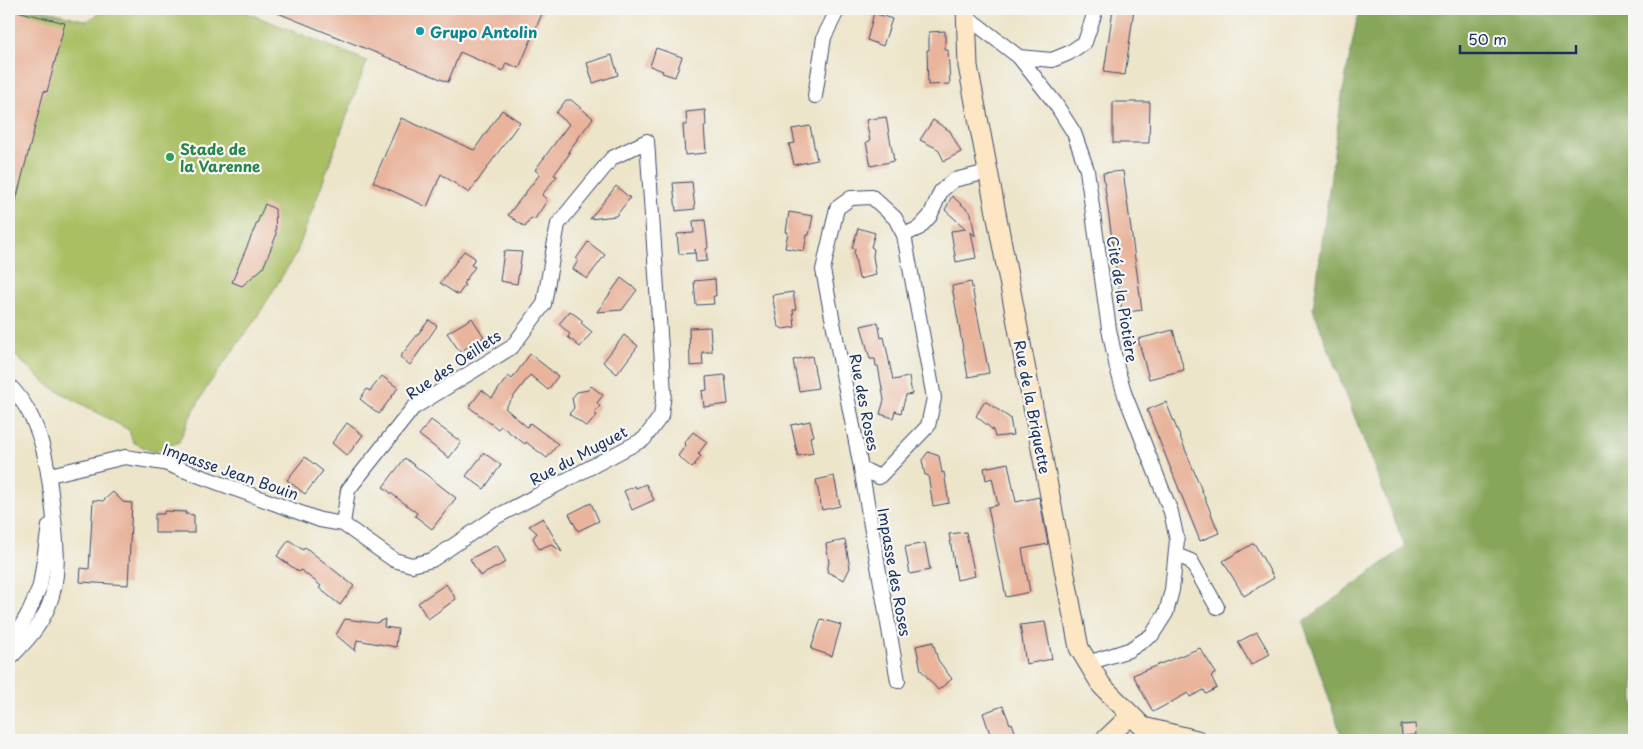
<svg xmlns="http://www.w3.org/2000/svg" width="1643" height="749" font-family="'Playpen Sans',sans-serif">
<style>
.green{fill:#aabf64;stroke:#627761}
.forest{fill:#87a65a;stroke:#516a5c}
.building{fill:#e9b49b}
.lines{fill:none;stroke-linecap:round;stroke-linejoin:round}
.street-casing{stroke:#3a4a6e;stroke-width:16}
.secondary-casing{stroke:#3a4a6e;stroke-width:21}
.street{stroke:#fff;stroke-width:14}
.secondary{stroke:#fce6c4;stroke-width:19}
.culture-dot{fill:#0f9aa8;stroke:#f6f6f2;stroke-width:2}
.leisure-dot{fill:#2e9e5b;stroke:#f6f6f2;stroke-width:2}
.labels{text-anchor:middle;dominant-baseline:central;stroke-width:4.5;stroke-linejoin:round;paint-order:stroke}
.culture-label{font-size:15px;font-weight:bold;fill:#0d838f;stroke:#f6f6f2;text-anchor:start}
.leisure-label{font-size:15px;font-weight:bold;fill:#27864d;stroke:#f6f6f2;text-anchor:start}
.street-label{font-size:15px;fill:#1b2f5e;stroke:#f6f6f2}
</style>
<rect width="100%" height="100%" fill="#f6f6f2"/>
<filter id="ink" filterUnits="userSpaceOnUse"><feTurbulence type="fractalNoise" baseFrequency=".02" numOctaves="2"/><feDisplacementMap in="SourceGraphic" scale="10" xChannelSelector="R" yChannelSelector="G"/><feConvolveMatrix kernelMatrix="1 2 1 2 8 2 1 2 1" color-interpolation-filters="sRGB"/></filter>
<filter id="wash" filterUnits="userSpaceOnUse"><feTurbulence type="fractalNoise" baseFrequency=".0096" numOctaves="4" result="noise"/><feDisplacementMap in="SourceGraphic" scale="20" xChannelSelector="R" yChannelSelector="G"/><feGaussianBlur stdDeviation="1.12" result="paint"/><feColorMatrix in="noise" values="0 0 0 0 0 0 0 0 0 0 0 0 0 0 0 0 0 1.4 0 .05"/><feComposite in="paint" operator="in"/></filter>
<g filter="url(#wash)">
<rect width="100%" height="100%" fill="#ede5ca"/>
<polygon class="green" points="9,9 40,9 87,21 107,9 238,9 367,61 297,252 257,317 207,387 189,419 179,442 153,452 133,442 129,430 49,386 9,350"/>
<polygon class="forest" points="1359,9 1634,9 1634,740 1343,740 1303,622 1405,547 1313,309 1341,101"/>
<g id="blocks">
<g class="building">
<polygon points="9,9 65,23 47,92 44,91 13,212 9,211"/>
<polygon points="268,9 544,9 519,68 506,63 503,71 460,52 448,82"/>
<polygon points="1113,9 1134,9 1125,75 1104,72"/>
<polygon points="874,13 892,19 883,46 867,40"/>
<polygon points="945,31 945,50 948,50 950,84 928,85 927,50 929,50 929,32"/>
<polygon points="656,48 682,57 675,77 662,73 663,71 650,66"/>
<polygon points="612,55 618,75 593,83 587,63"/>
<polygon points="566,100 571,100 593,118 568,152 570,153 554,175 557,176 542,195 547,200 543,207 534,220 531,218 525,227 508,215 540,174 535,170 569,124 556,113"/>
<polygon points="1113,102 1150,102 1149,143 1113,143"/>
<polygon points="502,110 520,122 469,193 441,174 427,207 373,182 401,118 474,150"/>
<polygon points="705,110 706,125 704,126 706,153 685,155 683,125 687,125 686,112"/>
<polygon points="886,117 894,161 871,166 866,142 870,141 866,120"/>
<polygon points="933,120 950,131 961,152 944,161 938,149 920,140"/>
<polygon points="810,126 817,160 794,165 789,144 795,143 792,129"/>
<polygon points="1123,171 1142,310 1122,313 1103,173"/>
<polygon points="692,182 695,209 676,211 673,183"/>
<polygon points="616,186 630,198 616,216 590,219"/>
<polygon points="952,196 971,213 975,236 971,232 976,258 956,262 951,231 966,229 945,210"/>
<polygon points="265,204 275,209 276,236 263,268 242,286 232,282"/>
<polygon points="789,212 813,216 809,235 807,235 804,251 785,248 788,232 786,232"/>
<polygon points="705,220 708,248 706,249 707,261 696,262 695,249 695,253 679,254 677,234 694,233 693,221"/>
<polygon points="858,228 875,233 871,247 874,249 873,256 876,275 859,279 854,253 855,249 852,248"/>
<polygon points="588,242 605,255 587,279 573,269 578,261 576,259"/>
<polygon points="464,251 475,258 471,265 475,267 463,284 465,285 458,295 440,283"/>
<polygon points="504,251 522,252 517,284 500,281"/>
<polygon points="621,278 637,290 622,310 597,312"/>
<polygon points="715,279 716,296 713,296 714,304 696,305 694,281"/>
<polygon points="971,282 989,373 968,377 952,286"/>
<polygon points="793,292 796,310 793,310 795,327 783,329 778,326 772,295"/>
<polygon points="570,311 583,321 581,323 592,332 580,347 568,337 570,334 559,324"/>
<polygon points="472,318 484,337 460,352 447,333"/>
<polygon points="429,320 437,326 410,365 400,357"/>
<polygon points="878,322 881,338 884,337 893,380 909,377 912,394 906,395 901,413 895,411 893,418 880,414 884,400 878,366 876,366 875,359 870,359 861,326"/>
<polygon points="710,327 712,352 702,352 703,365 690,366 689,328"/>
<polygon points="1173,330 1184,370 1149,379 1138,339"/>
<polygon points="624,335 638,346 617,374 603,362"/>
<polygon points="530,354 558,376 548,390 530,375 505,408 527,427 530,423 558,444 547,458 526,442 525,444 501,426 498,429 469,407 482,390 492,398 508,376 512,379"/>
<polygon points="812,356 818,388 799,391 793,360"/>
<polygon points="725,375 728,404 704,407 702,391 707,390 706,377"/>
<polygon points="382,376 398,388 379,414 360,399 367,389 370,391"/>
<polygon points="591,386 603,395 597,403 600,406 594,413 597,415 587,427 569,414 574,408 572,398 577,392 588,390"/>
<polygon points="985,401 1010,418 1013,435 995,437 993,430 976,416"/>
<polygon points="1166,402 1219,533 1200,541 1147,410"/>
<polygon points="431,420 461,442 449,458 419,435"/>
<polygon points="810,421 814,436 810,437 813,453 798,456 791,425"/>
<polygon points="347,423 363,435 347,456 332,443"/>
<polygon points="693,432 707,442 698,454 701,456 692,468 678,456 686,445 684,443"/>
<polygon points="928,452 939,456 942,473 944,472 949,503 933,506 928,475 925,475 922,460"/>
<polygon points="484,453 501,465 484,489 466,476"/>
<polygon points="305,457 323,471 305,494 287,480"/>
<polygon points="405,458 456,498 432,529 415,516 417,513 383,487"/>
<polygon points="1008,463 1016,502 1039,497 1048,544 1022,549 1030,592 1006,597 988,507 998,505 992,478 986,480 984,468"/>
<polygon points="834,476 840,506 822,510 816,480"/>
<polygon points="646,484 654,500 632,510 624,491 635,486 636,488"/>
<polygon points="113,492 123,502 132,503 128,585 80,582 81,568 89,569 93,500 103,501"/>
<polygon points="591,503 599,521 578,531 569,514"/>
<polygon points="164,511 186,512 185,514 194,515 194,533 155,533 155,514 164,514"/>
<polygon points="543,518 562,552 551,544 539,549 533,538 537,533 529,526"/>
<polygon points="966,532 975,576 957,580 949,534"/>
<polygon points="289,540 303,550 305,547 354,586 340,605 319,588 321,586 301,570 299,572 277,556"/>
<polygon points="845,540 850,568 844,580 827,572 829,562 826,544"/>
<polygon points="925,543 930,570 910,574 905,547"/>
<polygon points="1254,543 1274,578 1244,596 1223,561"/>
<polygon points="497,545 506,562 480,576 470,559"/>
<polygon points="446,584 456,599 428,619 418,603"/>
<polygon points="345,619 376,623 385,619 384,627 398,629 396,647 357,640 355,651 336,635"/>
<polygon points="821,619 841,625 832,656 811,649"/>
<polygon points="1045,622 1052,659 1026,664 1020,625"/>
<polygon points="1257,632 1270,654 1251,665 1238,642"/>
<polygon points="933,642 938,660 952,679 938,690 921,670 916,646"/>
<polygon points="1200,648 1216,673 1211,676 1217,688 1206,694 1204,690 1190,697 1188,693 1153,712 1133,675"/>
<polygon points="1003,706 1010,724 1012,723 1018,740 992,740 983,713"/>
<polygon points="1415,724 1416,735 1402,736 1401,725"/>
</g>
</g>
</g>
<g filter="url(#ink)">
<use href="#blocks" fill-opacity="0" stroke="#3a4a6e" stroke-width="1"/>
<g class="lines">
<defs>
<g id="street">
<polyline points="966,16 1019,57 1052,60 1069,53 1085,42 1096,9"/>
<polyline points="1019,57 1055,103 1074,133 1087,170 1109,329 1117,368 1125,395 1171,512 1177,540 1172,590 1166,613 1152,635 1129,650 1088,663"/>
<polyline points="815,96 824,37 838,9"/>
<polyline points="904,235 895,218 872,197 851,198 837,208 823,270 861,468 879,477 928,426 934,398 904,235 919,228 930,216 941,191 954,180 988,172"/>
<path d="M9 385C44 421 49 471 54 519 57 548 60 576 49 605 40 627 26 642 9 659"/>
<polyline points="861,468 898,681"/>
<polyline points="50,475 125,457 164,463 320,520 343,524 394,560 412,565 432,560 494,518 644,439 661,416 664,393 647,141 612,158 558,224 544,304 512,347 413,408 348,490 343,524"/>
<polyline points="1176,555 1191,561 1217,607"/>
<polyline points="9,648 29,612 40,586 49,526"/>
</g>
<g id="secondary">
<polyline points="966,9 968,66 1079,648 1102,686 1143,727 1197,740"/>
<polyline points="1105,740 1131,715"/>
</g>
</defs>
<use href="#street" class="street-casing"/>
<use href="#secondary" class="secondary-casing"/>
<use href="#street" class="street"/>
<use href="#secondary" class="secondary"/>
</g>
</g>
<circle class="culture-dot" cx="420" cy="31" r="5"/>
<circle class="leisure-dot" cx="170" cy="157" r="5"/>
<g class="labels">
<g class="culture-label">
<text x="430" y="31">Grupo Antolin</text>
</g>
<g class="leisure-label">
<text x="180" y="148">Stade de<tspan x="180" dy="17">la Varenne</tspan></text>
</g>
<g class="street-label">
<text transform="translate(1123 299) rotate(81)">Cité de la Piotière</text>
<text transform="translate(453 364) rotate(-34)">Rue des Oeillets</text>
<text transform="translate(865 402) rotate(79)">Rue des Roses</text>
<text transform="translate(1033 407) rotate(79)">Rue de la Briquette</text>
<text transform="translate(578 455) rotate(-28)">Rue du Muguet</text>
<text transform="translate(231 471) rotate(19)">Impasse Jean Bouin</text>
<text transform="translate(895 572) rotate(80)">Impasse des Roses</text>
</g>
</g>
<rect width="1643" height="749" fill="none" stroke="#f6f6f2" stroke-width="30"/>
<path d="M1460 45v8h116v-8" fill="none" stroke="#1b2f5e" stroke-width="2.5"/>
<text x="1468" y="45" font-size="15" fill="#1b2f5e" stroke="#f6f6f2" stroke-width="4" paint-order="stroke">50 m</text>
</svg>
